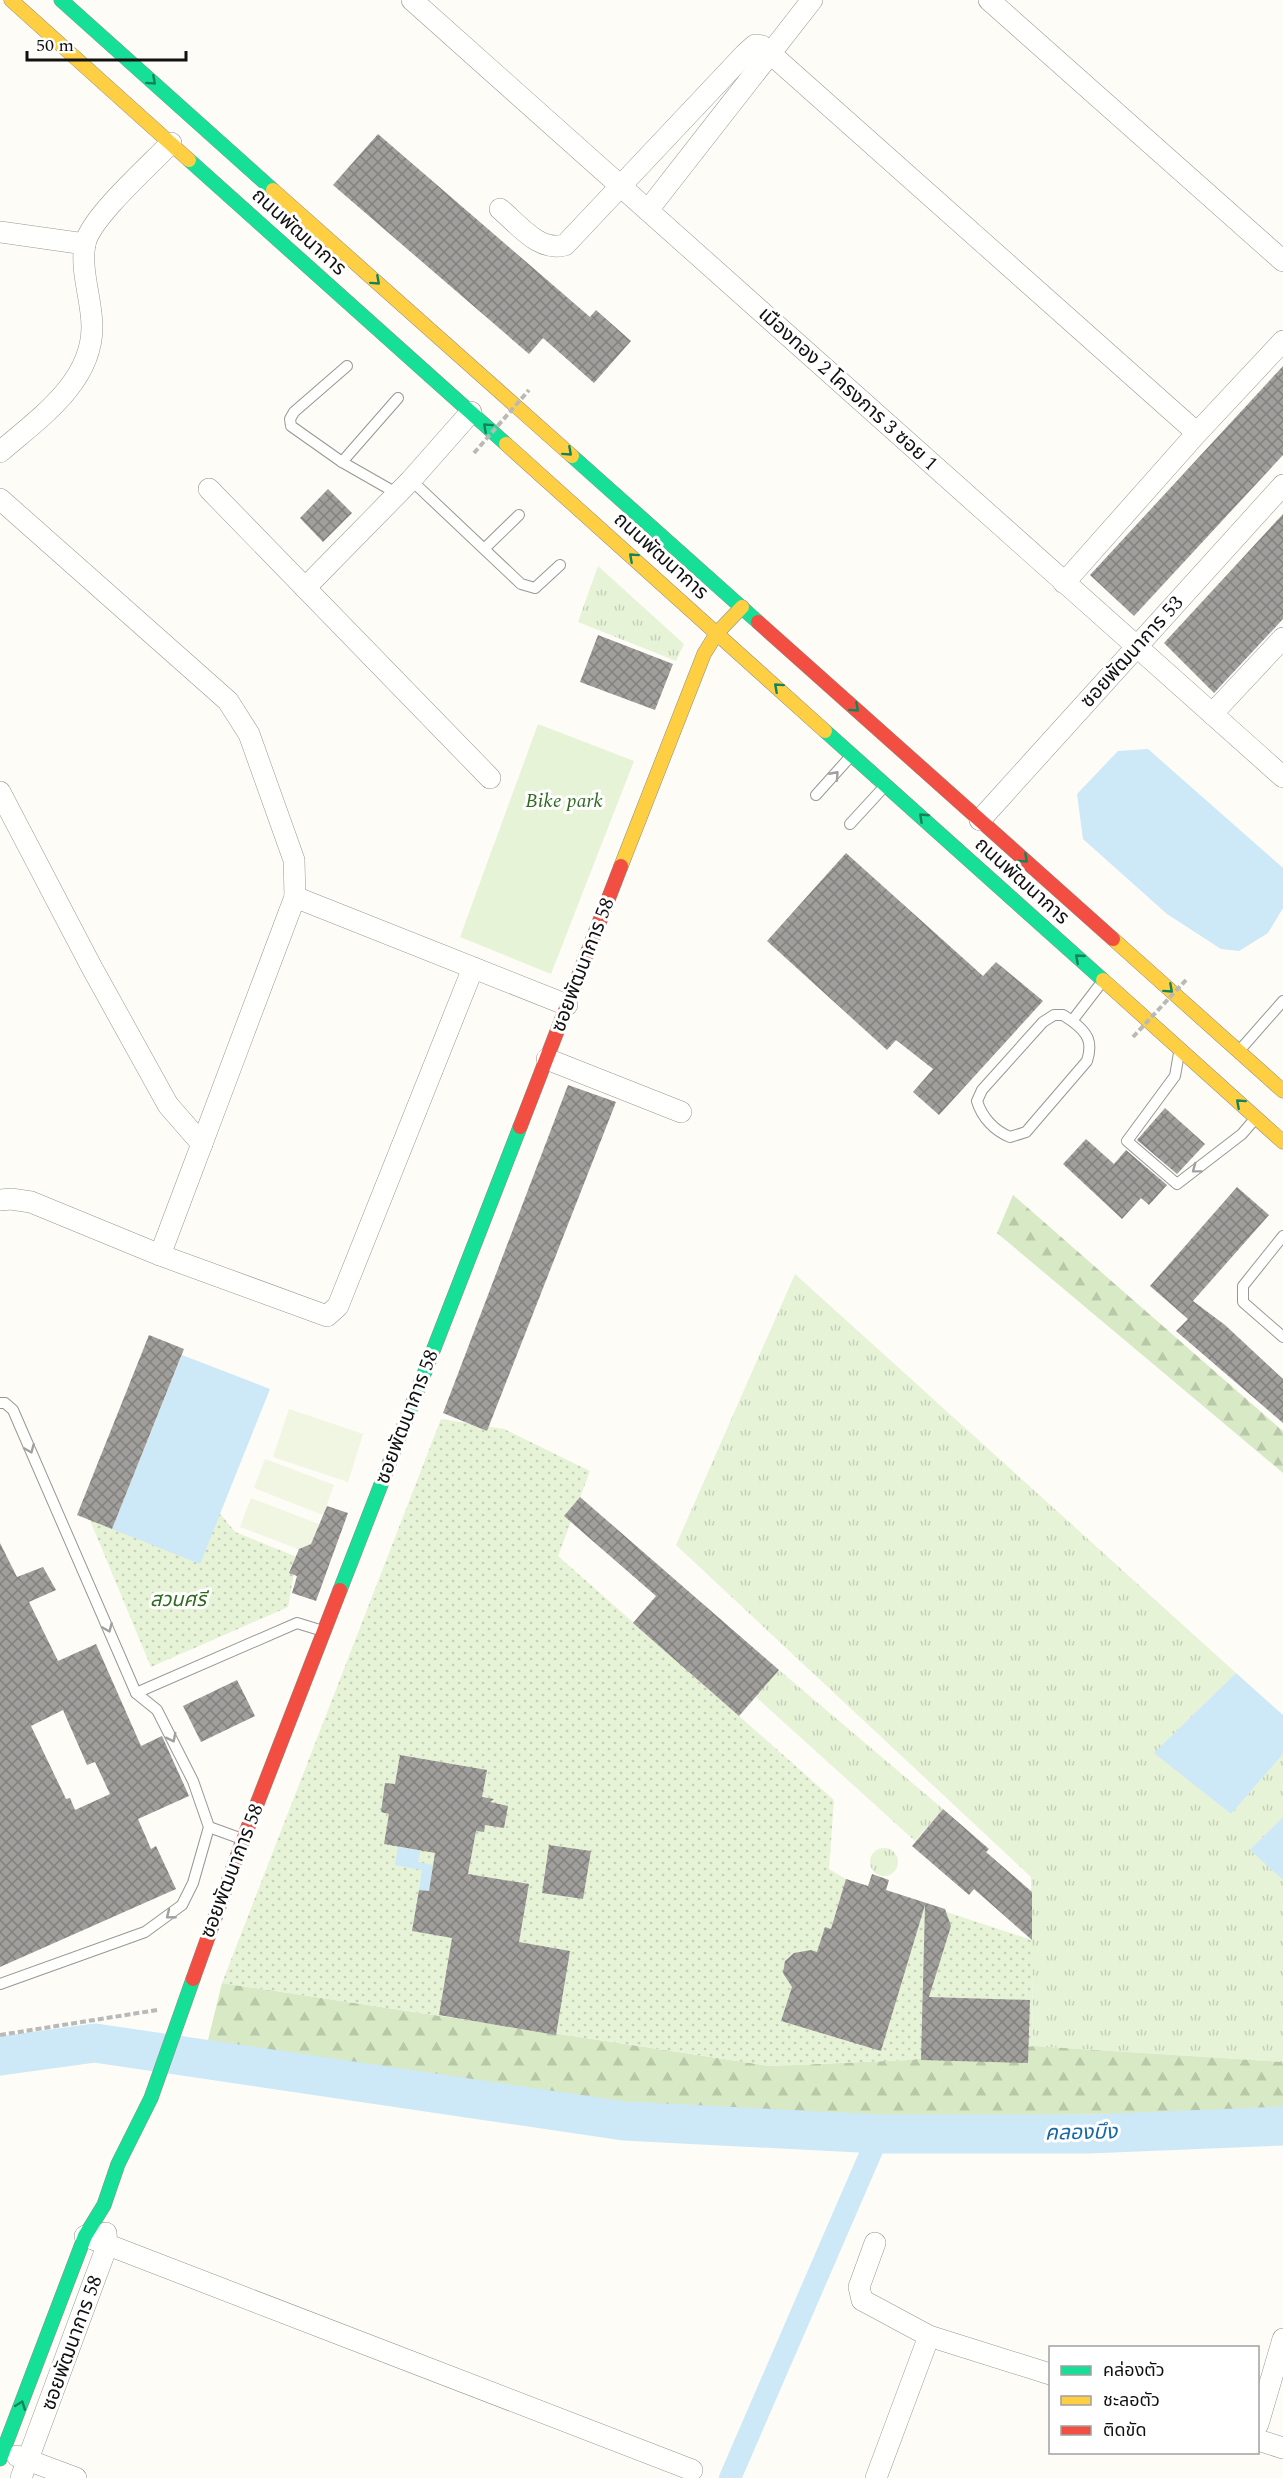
<svg xmlns="http://www.w3.org/2000/svg" width="1283" height="2478" font-family="Spectral,'Noto Sans Thai',serif">
<style>
.grass{fill:url(#grass-tufts)}
.forest{fill:url(#forest-firs)}
.park{fill:#e7f3d7}
.garden{fill:url(#garden-dots)}
.pitch{fill:#f0f6e1}
.water{fill:#cde8f7}
.lines{fill:none;stroke-linecap:round;stroke-linejoin:round}
.canal{stroke:#cde8f7;stroke-width:22}
.river{stroke:#cde8f7;stroke-width:39}
.building{fill:url(#building-cross-hatch);fill-rule:evenodd}
.lane-casing{stroke:#979795;stroke-width:12}
.street-casing{stroke:#979795;stroke-width:22}
.fast-casing{stroke:#8e8d8b;stroke-width:15}
.slow-casing{stroke:#8e8d8b;stroke-width:15}
.jam-casing{stroke:#8e8d8b;stroke-width:15}
.path{stroke:#b9b9b8;stroke-width:4;stroke-dasharray:6 3;stroke-linecap:butt}
.lane{stroke:#fffffe;stroke-width:10}
.street{stroke:#fffffe;stroke-width:21}
.fast{stroke:#16e098;stroke-width:14}
.slow{stroke:#ffcf43;stroke-width:14}
.jam{stroke:#f24e42;stroke-width:14}
.path-bridge{stroke:#b9b9b8;stroke-width:4;stroke-dasharray:6 3;stroke-linecap:butt}
.oneway{stroke:#14835b}
.oneway2{stroke:#a0a09f}
.labels{text-anchor:middle;dominant-baseline:central;stroke-width:6;stroke-linejoin:round;paint-order:stroke}
.street-label{font-size:20px;fill:#111;stroke:#fff}
.park-label{font-size:20px;font-style:italic;fill:#2f6b1f;stroke:#fff}
.water-label{font-size:21px;font-style:italic;fill:#1768a6;stroke:#fff}
</style>
<defs>
<pattern id="grass-tufts" width="24" height="20" patternUnits="userSpaceOnUse" patternTransform="scale(1.5)"><rect width="24" height="20" fill="#e7f3d7"/><path d="M3 7l-1-3M5 7V3M7 7l1-3M15 17l-1-3M17 17v-4M19 17l1-3" fill="none" stroke="#c5cfb8"/></pattern>
<pattern id="forest-firs" width="22" height="20" patternUnits="userSpaceOnUse" patternTransform="scale(1.5)"><rect width="22" height="20" fill="#d8eac5"/><path d="M5 1l3.5 6h-7zM16 11l3.5 6h-7z" fill="#b8c8a8"/></pattern>
<pattern id="garden-dots" width="8" height="8" patternUnits="userSpaceOnUse" patternTransform="scale(1.5)"><rect width="8" height="8" fill="#e7f3d7"/><path d="M2 2h.1M6 6h.1" fill="none" stroke="#c5cfb8" stroke-width="1.8" stroke-linecap="round"/></pattern>
<pattern id="building-cross-hatch" width="8" height="8" patternUnits="userSpaceOnUse" patternTransform="scale(1.5)"><rect width="8" height="8" fill="#a19f9c"/><path d="M0 0l8 8M0 8l8-8" fill="none" stroke="#82807e"/></pattern>
</defs>
<rect width="100%" height="100%" fill="#fdfcf7"/>
<g class="grass">
<polygon points="598,566 684,644 676,661 578,622"/>
<polygon points="795,1274 1236,1673 1155,1753 1231,1814 1283,1754 1283,1817 1251,1850 1283,1880 1283,2062 1033,2046 1031,1877 676,1545"/>
<polygon points="779,1670 943,1809 915,1841 756,1697"/>
<circle cx="884" cy="1862" r="14"/>
</g>
<g class="forest">
<polygon points="1013,1195 1283,1431 1283,1473 997,1233"/>
<path d="M222 1983 771 2066 908 2060 1033 2046 1283 2062V2112C1095 2114 906 2120 718 2111 546 2102 377 2072 207 2044Z"/>
</g>
<polygon class="park" points="538,724 634,761 551,974 460,937"/>
<g class="garden">
<polygon points="441,1419 504,1429 590,1471 558,1556 834,1800 829,1869 846,1879 1032,1940 1033,2046 908,2060 771,2066 222,1983"/>
<polygon points="219,1512 235,1532 297,1557 288,1607 151,1667 87,1513 202,1555"/>
</g>
<g class="pitch">
<polygon points="289,1409 363,1434 348,1482 273,1457"/>
<polygon points="265,1459 334,1485 323,1515 254,1488"/>
<polygon points="251,1498 319,1524 308,1553 240,1527"/>
</g>
<g class="water">
<polygon points="1148,749 1283,868 1283,908 1268,933 1239,951 1221,949 1167,914 1083,839 1077,794 1118,751"/>
<polygon points="182,1355 270,1389 200,1564 112,1529"/>
<polygon points="1236,1673 1283,1715 1283,1754 1231,1814 1154,1753"/>
<polygon points="1283,1817 1283,1880 1250,1850"/>
<polygon points="398,1847 420,1851 418,1862 433,1865 429,1891 419,1890 422,1870 395,1865"/>
</g>
<g class="lines">
<polyline class="canal" points="730,2478 879,2134"/>
<polyline class="river" points="0,2056 95,2043 624,2121 879,2134 1088,2134 1283,2126"/>
</g>
<g class="building">
<polygon points="378,134 590,317 596,310 631,341 594,383 543,338 529,354 333,185"/>
<polygon points="1283,366 1283,455 1134,616 1090,575"/>
<polygon points="328,489 352,513 323,542 300,518"/>
<polygon points="1283,514 1283,619 1214,693 1164,643"/>
<polygon points="598,635 673,664 655,710 580,682"/>
<polygon points="846,853 983,976 996,962 1043,1001 939,1115 913,1092 933,1069 896,1040 887,1050 767,941"/>
<polygon points="568,1085 616,1102 487,1431 443,1413"/>
<polygon points="1165,1108 1205,1144 1177,1174 1137,1140"/>
<polygon points="1086,1139 1114,1164 1126,1150 1167,1185 1149,1205 1141,1198 1122,1219 1063,1164"/>
<polygon points="1237,1187 1269,1215 1193,1301 1225,1325 1283,1379 1283,1423 1176,1331 1188,1319 1150,1286"/>
<polygon points="149,1335 184,1349 112,1529 77,1515"/>
<polygon points="580,1497 779,1670 739,1716 633,1623 656,1596 564,1516"/>
<polygon points="327,1506 348,1513 316,1601 292,1593 297,1576 289,1573 299,1549 311,1544"/>
<path d="M0 1543 17 1577 43 1567 56 1590 29 1602 58 1661 96 1644 141 1746 162 1736 189 1796 138 1819 151 1849 156 1846 176 1889 0 1967ZM63 1710 87 1765 95 1762 110 1794 75 1810 70 1798 66 1799 31 1726Z"/>
<polygon points="237,1680 255,1716 201,1742 183,1706"/>
<polygon points="400,1755 487,1770 482,1797 494,1799 490,1802 508,1806 504,1828 485,1825 484,1832 476,1831 468,1874 529,1884 519,1942 570,1951 556,2035 439,2015 452,1938 412,1931 419,1890 429,1891 435,1853 384,1844 389,1814 381,1812 385,1783 395,1784"/>
<polygon points="943,1809 989,1849 986,1852 1032,1892 1032,1940 974,1889 969,1895 912,1846"/>
<polygon points="549,1845 591,1851 583,1899 542,1893"/>
<polygon points="872,1874 889,1880 886,1890 945,1909 951,1926 929,1997 1030,2000 1028,2063 921,2060 925,1905 881,2051 781,2021 792,1987 783,1973 785,1961 794,1953 811,1950 817,1952 825,1927 831,1929 846,1879 868,1886"/>
</g>
<g class="lines">
<defs>
<g id="lane">
<polyline points="347,366 294,412 290,419 291,426 342,462 398,494"/>
<polyline points="342,462 398,398"/>
<polyline points="411,480 521,584 535,588 560,565"/>
<polyline points="485,548 519,515"/>
<polyline points="816,795 850,757"/>
<polyline points="850,824 884,787"/>
<path d="M1072 1021 1063 1015H1054L1043 1022 982 1090 977 1101C982 1118 995 1131 1010 1137L1026 1132 1087 1061C1093 1042 1088 1033 1072 1021L1102 982"/>
<polyline points="1239,1051 1283,1001"/>
<polyline points="1179,1053 1175,1076 1127,1141 1177,1184 1242,1134 1254,1120"/>
<polyline points="1283,1236 1243,1286 1243,1302 1283,1337"/>
<polyline points="0,1403 5,1403 13,1410 136,1693 157,1710 193,1781 209,1827 193,1883 182,1905 145,1932 0,1984"/>
<polyline points="136,1693 297,1623 323,1631"/>
<polyline points="209,1827 242,1839"/>
</g>
<g id="street">
<polyline points="412,0 1283,777"/>
<polyline points="989,0 1283,261"/>
<path d="M500 209C520 226 539 252 565 245L745 54 755 45 762 46 1197 433"/>
<polyline points="648,210 812,0"/>
<polyline points="0,232 85,244"/>
<path d="M0 452C38 419 92 383 92 327 92 300 80 271 85 244 90 218 150 165 171 143"/>
<polyline points="209,489 490,778"/>
<polyline points="0,499 228,701 249,734 294,860 295,897 567,1005"/>
<polyline points="1064,583 1197,433 1283,341"/>
<polyline points="305,588 411,480 471,412"/>
<polyline points="1212,714 1283,638"/>
<polyline points="0,792 91,966 168,1105 202,1144"/>
<polyline points="980,820 1283,485"/>
<polyline points="547,1059 681,1112"/>
<polyline points="0,1200 11,1199 31,1202 160,1255 327,1316 338,1306 473,968"/>
<polyline points="160,1255 295,897"/>
<polyline points="85,2236 692,2470"/>
<polyline points="875,2243 859,2287 862,2300 929,2336 1050,2374"/>
<polyline points="1258,2424 1283,2339"/>
<polyline points="1258,2440 1283,2448"/>
<polyline points="17,2456 76,2478"/>
<polyline points="21,2478 107,2246 106,2233"/>
<polyline points="876,2478 929,2336"/>
</g>
<g id="fast">
<polyline points="61,0 273,190"/>
<polyline points="189,160 506,444"/>
<polyline points="572,456 758,622"/>
<polyline points="825,731 1103,980"/>
<polyline points="340,1590 520,1127"/>
<polyline points="0,2459 85,2236 104,2205 118,2164 151,2098 193,1979"/>
</g>
<g id="slow">
<polyline points="11,0 189,160"/>
<polyline points="273,190 572,456"/>
<polyline points="506,444 825,731"/>
<polyline points="621,866 704,654 717,633 742,607"/>
<polyline points="1113,939 1283,1091"/>
<polyline points="1103,980 1283,1142"/>
</g>
<g id="jam">
<polyline points="758,622 1113,939"/>
<polyline points="520,1127 621,866"/>
<polyline points="193,1979 243,1840 340,1590"/>
</g>
</defs>
<use href="#lane" class="lane-casing"/>
<use href="#street" class="street-casing"/>
<use href="#fast" class="fast-casing"/>
<use href="#slow" class="slow-casing"/>
<use href="#jam" class="jam-casing"/>
<polyline class="path" points="0,2035 157,2010"/>
<use href="#lane" class="lane"/>
<use href="#street" class="street"/>
<use href="#fast" class="fast"/>
<use href="#slow" class="slow"/>
<use href="#jam" class="jam"/>
<g class="path-bridge">
<polyline points="474,453 529,390"/>
<polyline points="1133,1037 1186,980"/>
</g>
</g>
<defs><path id="oneway-chevron" d="M-2-3.5L2.5 0L-2 3.5" fill="none" stroke-width="1.6" stroke-linecap="round" stroke-linejoin="round" transform="scale(1.5)"/></defs>
<g class="oneway">
<use href="#oneway-chevron" transform="translate(152 81) rotate(42)"/>
<use href="#oneway-chevron" transform="translate(376 281) rotate(42)"/>
<use href="#oneway-chevron" transform="translate(487 427) rotate(-138)"/>
<use href="#oneway-chevron" transform="translate(568 452) rotate(42)"/>
<use href="#oneway-chevron" transform="translate(633 557) rotate(-138)"/>
<use href="#oneway-chevron" transform="translate(778 687) rotate(-138)"/>
<use href="#oneway-chevron" transform="translate(855 708) rotate(42)"/>
<use href="#oneway-chevron" transform="translate(923 817) rotate(-137)"/>
<use href="#oneway-chevron" transform="translate(1024 859) rotate(42)"/>
<use href="#oneway-chevron" transform="translate(1079 958) rotate(-139)"/>
<use href="#oneway-chevron" transform="translate(1169 989) rotate(42)"/>
<use href="#oneway-chevron" transform="translate(1240 1103) rotate(-138)"/>
<use href="#oneway-chevron" transform="translate(21 2405) rotate(-69)"/>
</g>
<g class="oneway2">
<use href="#oneway-chevron" transform="translate(835 775) rotate(-48)"/>
<use href="#oneway-chevron" transform="translate(1196 1169) rotate(143)"/>
<use href="#oneway-chevron" transform="translate(30 1449) rotate(67)"/>
<use href="#oneway-chevron" transform="translate(108 1628) rotate(67)"/>
<use href="#oneway-chevron" transform="translate(172 1738) rotate(63)"/>
<use href="#oneway-chevron" transform="translate(170 1915) rotate(141)"/>
</g>
<g class="labels">
<g class="street-label">
<text transform="translate(299 232) rotate(42)">ถนนพัฒนาการ</text>
<text transform="translate(848 389) rotate(42)">เมืองทอง 2 โครงการ 3 ซอย 1</text>
<text transform="translate(661 556) rotate(42)">ถนนพัฒนาการ</text>
<text transform="translate(1132 652) rotate(-48)">ซอยพัฒนาการ 53</text>
<text transform="translate(1022 881) rotate(42)">ถนนพัฒนาการ</text>
<text transform="translate(583 965) rotate(-69)">ซอยพัฒนาการ 58</text>
<text transform="translate(407 1417) rotate(-69)">ซอยพัฒนาการ 58</text>
<text transform="translate(232 1871) rotate(-69)">ซอยพัฒนาการ 58</text>
<text transform="translate(72 2343) rotate(-70)">ซอยพัฒนาการ 58</text>
</g>
<g class="park-label">
<text x="564" y="801">Bike park</text>
<text x="178" y="1600">สวนศรี</text>
</g>
<g class="water-label">
<text transform="translate(1081 2133) rotate(-1)">คลองบึง</text>
</g>
</g>
<rect x="1049" y="2346" width="210" height="108" fill="#ffffff" stroke="#a0a0a0" stroke-width="1.5"/>
<rect x="1061" y="2366" width="30" height="9" fill="#16e098" stroke="#a0a0a0" stroke-width="1.5"/>
<text x="1103" y="2376" font-size="18" fill="#111111">คล่องตัว</text>
<rect x="1061" y="2396" width="30" height="9" fill="#ffcf43" stroke="#a0a0a0" stroke-width="1.5"/>
<text x="1103" y="2406" font-size="18" fill="#111111">ชะลอตัว</text>
<rect x="1061" y="2426" width="30" height="9" fill="#f24e42" stroke="#a0a0a0" stroke-width="1.5"/>
<text x="1103" y="2436" font-size="18" fill="#111111">ติดขัด</text>
<path d="M27 51v9h159v-9" fill="none" stroke="#111111" stroke-width="3"/>
<text x="36" y="51" font-size="18" fill="#111111" stroke="#ffffff" stroke-width="4.5" paint-order="stroke">50 m</text>
</svg>
